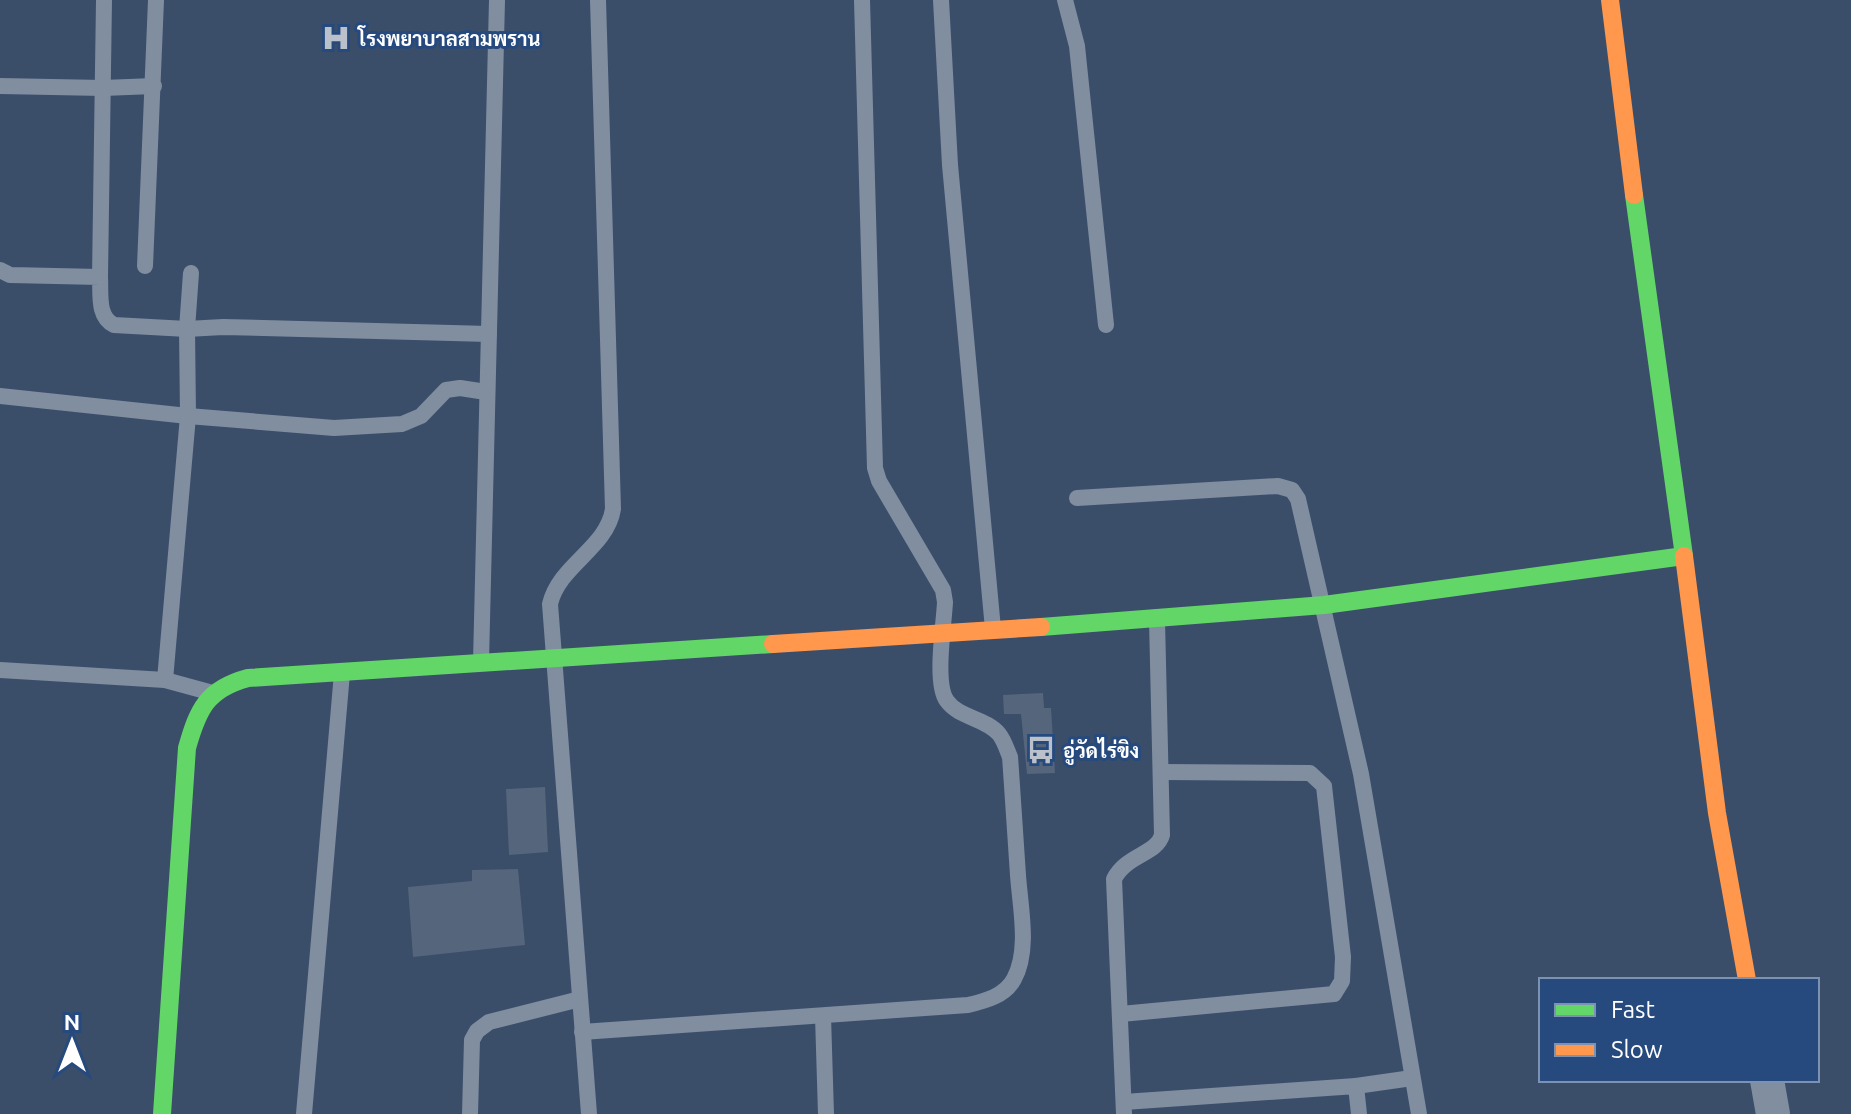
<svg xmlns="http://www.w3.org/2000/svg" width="1851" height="1114" font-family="Ubuntu,Sarabun,sans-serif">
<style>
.building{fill:#55657c}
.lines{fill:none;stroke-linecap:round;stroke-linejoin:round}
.lane{stroke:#808ea0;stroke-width:16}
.street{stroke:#808ea0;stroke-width:34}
.fast{stroke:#63d668;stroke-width:18}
.slow{stroke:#ff974d;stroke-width:18}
.labels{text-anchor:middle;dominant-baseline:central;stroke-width:6;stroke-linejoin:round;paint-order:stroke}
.poi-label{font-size:20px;font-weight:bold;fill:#fff;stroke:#264a7e;text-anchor:start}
</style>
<rect width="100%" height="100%" fill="#3a4e6a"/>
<g class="building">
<polygon points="1043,693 1044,708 1051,708 1055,773 1027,774 1021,714 1004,714 1003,695"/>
<polygon points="545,787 548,852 509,855 506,789"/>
<polygon points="518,869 525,945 413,957 408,887 472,881 472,870"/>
</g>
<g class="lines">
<g class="lane">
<polyline points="941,0 950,165 993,629"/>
<polyline points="1065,0 1077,46 1106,325"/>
<polyline points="0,86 103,88 154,86"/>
<polyline points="145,266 156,0"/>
<path d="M0 270 10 275 100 277C101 294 97 317 114 325L187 329 223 327 489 334"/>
<polyline points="100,277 104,0"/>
<polyline points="0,396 188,416 334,428 402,424 421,416 446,390 460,388 486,392"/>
<polyline points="1077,498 1278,486 1292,490 1298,499 1361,774 1419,1114"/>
<path d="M481 662C485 441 493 221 497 0"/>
<polyline points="0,670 165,680 209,692"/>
<polyline points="165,680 188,416 187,329 191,273"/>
<polyline points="1121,1014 1334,994 1342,981 1343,957 1324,786 1310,773 1162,772"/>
<polyline points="823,1016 826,1114"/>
<path d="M582 1032 968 1005C985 1001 1005 996 1014 979 1030 950 1020 906 1018 875 1015 835 1013 796 1010 757 1007 750 1004 740 999 734 986 718 959 718 947 701 934 684 944 625 945 602L943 590 879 481 875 468 862 0"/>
<polyline points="1356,1086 1412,1078"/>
<polyline points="1124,1102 1356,1086 1359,1114"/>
<polyline points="304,1114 342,673"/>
<polyline points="470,1114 472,1040 477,1031 489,1022 580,999"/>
<path d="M589 1114 550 604C559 565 607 548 613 509L598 0"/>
<path d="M1124 1114 1114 879C1126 855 1157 854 1162 835L1157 620"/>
</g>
<polyline class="street" points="1767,1080 1773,1114"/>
<g class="fast">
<polyline points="1041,627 1324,605 1684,556 1634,195"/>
<path d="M162 1114 187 748C198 709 207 689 248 678L773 644"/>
</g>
<g class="slow">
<polyline points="1610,0 1634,195"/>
<polyline points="1684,556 1717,813 1747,980"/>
<polyline points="773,644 1041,627"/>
</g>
</g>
<defs>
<symbol id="hospital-bare" viewBox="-9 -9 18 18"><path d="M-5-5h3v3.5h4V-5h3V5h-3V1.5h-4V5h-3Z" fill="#bac1cb" stroke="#264a7e" stroke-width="2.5" paint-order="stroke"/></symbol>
<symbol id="bus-bare" viewBox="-9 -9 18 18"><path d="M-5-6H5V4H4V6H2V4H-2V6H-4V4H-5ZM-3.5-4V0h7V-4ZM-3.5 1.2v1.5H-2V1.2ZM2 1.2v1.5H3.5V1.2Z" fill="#bac1cb" stroke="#264a7e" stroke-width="2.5" paint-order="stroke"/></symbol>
</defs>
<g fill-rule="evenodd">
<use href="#hospital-bare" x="316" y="18" width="40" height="40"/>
<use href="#bus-bare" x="1021" y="730" width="40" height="40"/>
</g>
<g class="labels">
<g class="poi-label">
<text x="358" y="38">โรงพยาบาลสามพราน</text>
<text x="1063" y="750">อู่วัดไร่ขิง</text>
</g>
</g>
<rect x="1539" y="978" width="280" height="104" fill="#264a7e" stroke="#7d92b2" stroke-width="2"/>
<rect x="1555" y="1004" width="40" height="12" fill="#63d668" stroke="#7d92b2" stroke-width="2"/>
<text x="1611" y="1018" font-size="24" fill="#ffffff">Fast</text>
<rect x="1555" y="1044" width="40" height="12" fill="#ff974d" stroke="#7d92b2" stroke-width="2"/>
<text x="1611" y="1058" font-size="24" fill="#ffffff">Slow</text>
<g transform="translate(72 1042)" stroke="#264a7e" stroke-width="6" paint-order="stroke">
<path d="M0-6L14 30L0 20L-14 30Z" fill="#ffffff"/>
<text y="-12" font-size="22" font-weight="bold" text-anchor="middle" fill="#ffffff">N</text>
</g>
</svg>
